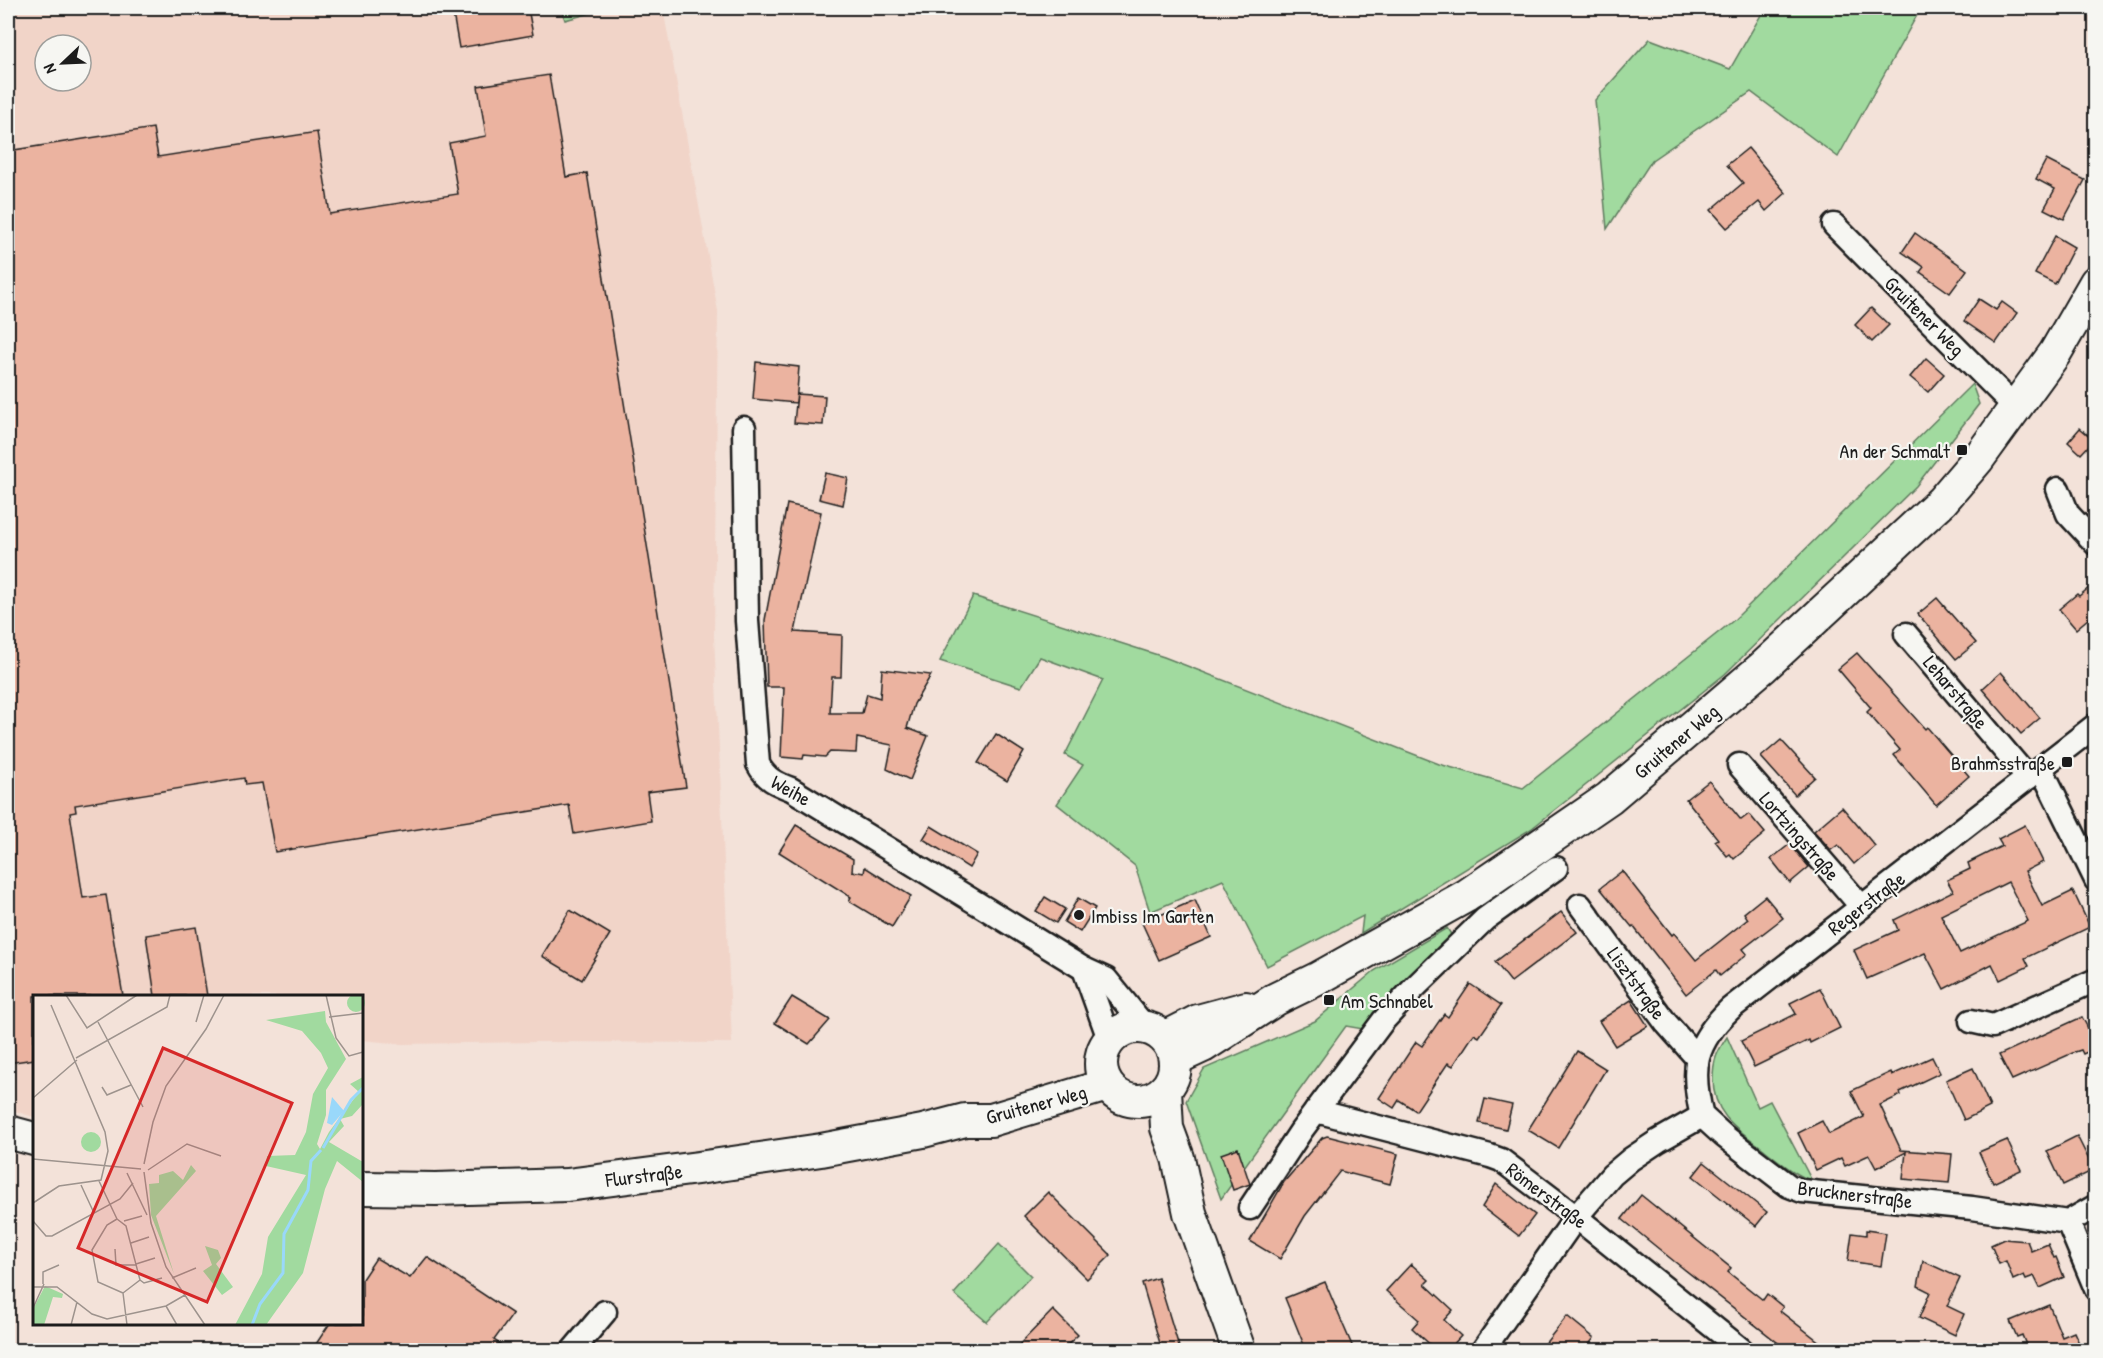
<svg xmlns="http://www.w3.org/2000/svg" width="2103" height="1358" font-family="'Patrick Hand',sans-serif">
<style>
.built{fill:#f1d4c8;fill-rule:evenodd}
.green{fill:#a1da9f;stroke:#5e7b5e;stroke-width:1.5}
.building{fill:#ebb3a0;stroke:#1c1c1c;stroke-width:1.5;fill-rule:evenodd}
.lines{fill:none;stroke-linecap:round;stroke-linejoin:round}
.street-casing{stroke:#1c1c1c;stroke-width:27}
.secondary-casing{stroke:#1c1c1c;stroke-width:36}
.street{stroke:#f6f6f2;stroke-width:22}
.secondary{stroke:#f6f6f2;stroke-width:32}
.poi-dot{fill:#1c1c1c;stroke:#f6f6f2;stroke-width:2}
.labels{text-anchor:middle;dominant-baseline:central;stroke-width:4.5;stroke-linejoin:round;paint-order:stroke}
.street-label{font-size:20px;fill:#1c1c1c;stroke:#f6f6f2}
.poi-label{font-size:20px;fill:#1c1c1c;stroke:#f6f6f2;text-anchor:end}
.inset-river{fill:none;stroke:#99d8fa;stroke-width:3}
.inset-road{fill:none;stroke:#9d938d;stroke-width:1.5}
.view{fill:#d62828;fill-opacity:0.15;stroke:#d62828;stroke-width:3}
.inset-edge{fill:none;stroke:#1c1c1c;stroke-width:3}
</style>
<rect width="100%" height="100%" fill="#f3e2d9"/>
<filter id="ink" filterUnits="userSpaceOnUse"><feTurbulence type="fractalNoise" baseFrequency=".0167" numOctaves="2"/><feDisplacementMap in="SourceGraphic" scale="12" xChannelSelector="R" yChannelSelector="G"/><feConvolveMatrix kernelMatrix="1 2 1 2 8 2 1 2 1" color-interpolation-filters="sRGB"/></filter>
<g filter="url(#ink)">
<path class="built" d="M8 8H561L565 19 609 8H663L718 311 714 636 732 1043 540 1042 402 1044 362 1040V996H34V1117L8 1109ZM45 45H81V81H45Z"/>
<g class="green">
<polygon points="561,8 609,8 565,20"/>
<polygon points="1765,8 1921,8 1838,157 1751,92 1652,160 1607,229 1595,100 1650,39 1730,69"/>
<polygon points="1972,384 1979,404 1916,486 1725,674 1531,829 1361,933 1363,916 1267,966 1223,880 1150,912 1135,866 1057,804 1083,765 1065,755 1103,680 1040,657 1021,687 940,661 973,596 1164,657 1439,764 1523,788 1734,620"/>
<polygon points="1447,928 1452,936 1363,1029 1346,1026 1221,1199 1186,1101 1204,1069 1315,1021 1374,971"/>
<path d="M1727 1037 1758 1107 1770 1101 1812 1181C1794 1174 1780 1162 1766 1151 1739 1130 1713 1116 1713 1079 1713 1060 1717 1052 1727 1037Z"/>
<polygon points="999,1244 1031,1276 987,1322 954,1294"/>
</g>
<g class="building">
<polygon points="452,8 528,8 533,35 459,48"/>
<polygon points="549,75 566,177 587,173 686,787 647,792 651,821 574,834 569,805 275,852 262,783 245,785 244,778 75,805 76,812 70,813 83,898 106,895 123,996 34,996 34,1059 8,1063 8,151 153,128 158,157 317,132 330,214 458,194 449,143 486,136 478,86"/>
<polygon points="1748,148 1786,193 1766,211 1759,202 1727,228 1711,210 1743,183 1727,165"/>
<polygon points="2046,160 2085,180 2064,219 2044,209 2055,189 2036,179"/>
<polygon points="1915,233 1967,270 1950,293 1920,272 1924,267 1902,252"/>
<polygon points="2055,236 2074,247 2055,284 2035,274"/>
<polygon points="1979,299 1996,310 2002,302 2017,313 1996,343 1964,321"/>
<polygon points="1871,308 1889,325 1872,342 1855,325"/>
<polygon points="1926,358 1944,374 1928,392 1910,377"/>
<polygon points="756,362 799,367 796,403 753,399"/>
<polygon points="797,394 825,396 823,425 794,423"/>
<polygon points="2080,428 2094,440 2081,454 2068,442"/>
<polygon points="825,473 848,478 843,505 819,499"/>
<polygon points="787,504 821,512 795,632 842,635 841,677 832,677 830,713 862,713 867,694 880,698 882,669 931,675 914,704 907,728 928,736 910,780 887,769 892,745 857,738 856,753 830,752 825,757 804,755 803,759 781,757 784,687 767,687 765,620"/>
<polygon points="2096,582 2096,619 2089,618 2076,629 2059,609 2077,594 2079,596"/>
<polygon points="1937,598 1976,643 1956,659 1918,614"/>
<polygon points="1857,653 1925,729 1927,727 1969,776 1936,805 1894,755 1900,750 1867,712 1871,708 1838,669"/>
<polygon points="2001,672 2040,718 2021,734 1982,689"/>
<polygon points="996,734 1024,752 1007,781 978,763"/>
<polygon points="1781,740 1815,777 1795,795 1761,757"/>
<polygon points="1709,781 1741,820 1749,814 1765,833 1734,859 1730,854 1727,856 1715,841 1718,839 1686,799"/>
<polygon points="1842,807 1875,846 1854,864 1838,845 1831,850 1814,831"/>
<polygon points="796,825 853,859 852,871 864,873 865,867 911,896 892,927 849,901 851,897 779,852"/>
<path d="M2025 825 2043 862 2025 871 2042 906 2073 891 2090 927 2025 958 2029 966 2000 980 1992 964 1944 989 1925 953 1867 979 1854 950 1898 930 1894 920 1953 891 1947 880 1970 869 1968 863 2002 846 1998 839ZM2008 882 2028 921 1960 953 1941 915Z"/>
<polygon points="931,826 977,854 969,868 923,839"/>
<polygon points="1790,844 1809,867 1790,883 1771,859"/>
<polygon points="1622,871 1672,935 1674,933 1696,960 1748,919 1744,913 1765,896 1783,918 1743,949 1747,954 1720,976 1716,970 1686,994 1633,926 1632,927 1600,888"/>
<polygon points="1045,897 1065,909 1056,923 1036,911"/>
<polygon points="1078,898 1095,908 1080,932 1064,922"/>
<polygon points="1195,900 1211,937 1159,960 1142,923"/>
<polygon points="570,910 610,934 582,980 542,956"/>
<polygon points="1561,912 1577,932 1511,982 1495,962"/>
<polygon points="196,927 207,996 155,996 146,935"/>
<polygon points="1470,984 1501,1005 1479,1037 1474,1034 1453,1066 1448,1063 1416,1111 1399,1100 1394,1108 1379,1098 1416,1042 1422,1046 1444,1014 1448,1017"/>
<polygon points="1820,988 1840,1028 1810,1043 1809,1040 1754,1067 1741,1041 1796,1014 1790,1003"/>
<polygon points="792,997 830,1020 809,1044 775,1023"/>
<polygon points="1631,1000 1648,1026 1615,1046 1599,1021"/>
<polygon points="2082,1017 2096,1043 2096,1048 2083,1054 2081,1050 2075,1052 2012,1080 1999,1055"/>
<polygon points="1577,1051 1606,1069 1558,1148 1528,1130"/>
<polygon points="1932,1057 1940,1073 1900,1092 1901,1095 1880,1105 1901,1150 1952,1154 1949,1183 1903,1179 1906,1152 1876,1168 1869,1155 1845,1166 1841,1158 1816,1170 1798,1133 1822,1121 1829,1134 1864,1117 1851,1091 1891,1072 1892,1075"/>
<polygon points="1973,1068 1990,1107 1964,1120 1946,1080"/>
<polygon points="1485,1099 1512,1105 1506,1129 1479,1123"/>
<polygon points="1327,1136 1398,1154 1390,1184 1340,1171 1305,1216 1280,1259 1250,1241 1284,1182 1322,1138"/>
<polygon points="2077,1136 2094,1170 2063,1185 2047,1151"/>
<polygon points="2007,1140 2021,1170 1993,1183 1979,1152"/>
<polygon points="1238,1148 1250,1184 1233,1190 1221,1154"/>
<polygon points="1704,1162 1767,1212 1756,1226 1693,1176"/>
<polygon points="1496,1184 1535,1215 1519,1236 1482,1207"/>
<polygon points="1048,1192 1111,1255 1087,1279 1024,1216"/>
<polygon points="1641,1195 1731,1268 1728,1272 1763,1300 1767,1294 1783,1307 1780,1311 1830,1350 1787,1350 1675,1262 1622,1219"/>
<polygon points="1866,1230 1886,1233 1881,1266 1848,1261 1852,1233 1866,1235"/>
<polygon points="2004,1239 2027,1241 2031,1251 2048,1244 2054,1258 2056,1257 2064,1277 2040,1288 2034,1276 2026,1279 2024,1275 2013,1280 2006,1261 1999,1264 1991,1245"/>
<polygon points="427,1257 513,1314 494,1340 509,1350 312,1350 330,1323 362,1323 362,1279 376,1258 410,1278"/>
<polygon points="1923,1261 1960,1278 1947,1306 1964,1314 1955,1335 1919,1318 1930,1292 1918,1286"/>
<polygon points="1411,1264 1429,1280 1425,1284 1453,1310 1444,1320 1461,1336 1448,1350 1436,1350 1412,1328 1419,1320 1386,1291"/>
<polygon points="1158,1278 1180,1350 1162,1350 1142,1283"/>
<polygon points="1325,1282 1341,1320 1354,1350 1306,1350 1285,1298"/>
<polygon points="2049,1305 2062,1337 2074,1332 2082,1350 2028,1350 2022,1335 2017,1337 2010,1321"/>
<polygon points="1053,1310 1078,1335 1062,1350 1014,1350"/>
<polygon points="1567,1316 1594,1338 1585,1350 1540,1350"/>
</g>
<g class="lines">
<defs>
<g id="street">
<polyline points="1834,225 2016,408"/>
<path d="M744 428 747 621 758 764C766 779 775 783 791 789L1084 969 1106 979 1145 1027"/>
<polyline points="2058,489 2068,514 2096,544"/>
<polyline points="1906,634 2028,778"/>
<polyline points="1739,765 1861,906"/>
<polyline points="2041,768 2096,880"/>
<polyline points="1580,905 1666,1023 1697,1058"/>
<polyline points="1084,969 1109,1039"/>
<polyline points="1971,1021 1993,1026 2096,980"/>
<polyline points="1316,1111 1490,1156 1501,1160 1576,1217 1742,1350"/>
<path d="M1702 1116C1690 1068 1694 1044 1730 1009L2096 725"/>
<polyline points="1702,1116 1724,1136 1789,1186 1802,1191 1972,1208 2068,1222 2096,1206"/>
<polyline points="1250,1208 1301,1131 1383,1021 1414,988 1485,919 1556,868"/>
<polyline points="2068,1222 2096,1289"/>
<polyline points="573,1350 605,1312"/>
<polyline points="1483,1350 1576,1217 1612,1175 1631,1159 1658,1141 1702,1116"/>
</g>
<g id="secondary">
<circle cx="1138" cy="1064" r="37"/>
<polyline points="1165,1038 1198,1021 1246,1008"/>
<polyline points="1175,1059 1203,1046 1276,999 1317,979 1466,896 1609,798 1763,667 1942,501 1978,459 2055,353 2096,282"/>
<polyline points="1165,1090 1167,1128 1178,1158 1190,1213 1239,1350"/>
<polyline points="8,1132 34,1139"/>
<polyline points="362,1188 436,1189 567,1185 698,1168 821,1150 923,1131 965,1120 991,1120 1107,1085"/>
</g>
</defs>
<use href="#street" class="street-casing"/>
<use href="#secondary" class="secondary-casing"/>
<use href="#street" class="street"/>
<use href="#secondary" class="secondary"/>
</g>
</g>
<g class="poi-dot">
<rect x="1956" y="444" width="12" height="12" rx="3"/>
<rect x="2061" y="756" width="12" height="12" rx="3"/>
<circle cx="1079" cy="915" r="6"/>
<rect x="1323" y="994" width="12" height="12" rx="3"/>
</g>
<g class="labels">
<g class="street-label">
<text transform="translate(1925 316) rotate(45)">Gruitener Weg</text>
<text transform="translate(1956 692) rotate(50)">Leharstraße</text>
<text transform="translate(1676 741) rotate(-40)">Gruitener Weg</text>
<text transform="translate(791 790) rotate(29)">Weihe</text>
<text transform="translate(1800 836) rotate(49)">Lortzingstraße</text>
<text transform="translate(1866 903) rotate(-37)">Regerstraße</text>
<text transform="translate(1637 983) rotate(54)">Lisztstraße</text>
<text transform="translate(1036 1104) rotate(-15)">Gruitener Weg</text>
<text transform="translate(644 1175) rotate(-7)">Flurstraße</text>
<text transform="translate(1855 1194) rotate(7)">Brucknerstraße</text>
<text transform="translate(1547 1195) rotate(37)">Römerstraße</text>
</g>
<g class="poi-label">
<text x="1950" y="450">An der Schmalt</text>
<text x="2055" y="762">Brahmsstraße</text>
<text x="1091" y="915" text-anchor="start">Imbiss Im Garten</text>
<text x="1341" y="1000" text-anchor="start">Am Schnabel</text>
</g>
</g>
<g transform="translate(33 995)">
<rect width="330" height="330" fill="#f3e2d9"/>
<path d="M314 8a9 9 0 1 1 18 0a9 9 0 1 1-18 0ZM292 16 293 27 313 64 293 95V120L284 149 287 154 296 137 326 97 317 89 330 82V109L319 121 307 124 311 131 296 147 330 167V187L304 166 292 194 270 278 233 330H202L229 279 235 242 273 180 233 171 234 161 262 160 273 137 280 99 295 73 288 58 269 36 233 25ZM48 147a10 10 0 1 1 20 0a10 10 0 1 1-20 0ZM158 170 163 176 123 221 141 279 118 220 116 189 126 188V180L140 176 150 185ZM172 251 185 255 188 263 183 269 200 292 189 300 170 276 179 270ZM12 291 30 299 29 303 20 302 11 330H0V314Z" fill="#a1da9f"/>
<path d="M299 102 311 116 299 130 294 128Z" fill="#99d8fa"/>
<path class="inset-river" d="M290 153 318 105 330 93M219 330 227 309 250 278 251 239 275 195 278 166 288 155"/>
<path class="inset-road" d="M33 0 54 33 104 0M293 0 303 43 316 61 330 57M296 22 330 18M65 27 110 112M163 27 171 0M43 63 134 12 137 0M69 92 74 100 98 90M0 103 44 65M0 164 108 174M111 169 120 127 133 91 173 34 191 0M115 175 154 149 188 161M111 177 118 228 133 272 172 330M94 178 114 220M66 186 84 224M48 190 61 218M0 208 26 191 68 185 75 156 72 137 18 10M84 224 74 230 59 255 65 287 90 298M84 224 93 231 107 285 90 298M0 226 13 241H19L87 204 100 188M91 226 109 221M98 248 116 242M82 254 83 270H104M103 269 122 263M139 283 163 273M107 285 111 288 129 283M10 289V277L26 270M0 292H24L59 319 74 324 133 311 152 300M90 298 94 330M133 311 144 330M0 313 11 289M38 330 44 307"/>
<path class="view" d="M130 53 259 108 174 307 45 253Z"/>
<rect width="330" height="330" class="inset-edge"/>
</g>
<rect width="2103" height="1358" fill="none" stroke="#f6f6f2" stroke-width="30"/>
<rect x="15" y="15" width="2073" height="1328" fill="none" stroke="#1c1c1c" stroke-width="2" filter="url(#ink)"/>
<g transform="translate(63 63) rotate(247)"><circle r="28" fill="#f6f6f2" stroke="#9f9f9c" stroke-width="1.5"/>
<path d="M0-4.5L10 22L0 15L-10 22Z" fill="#1c1c1c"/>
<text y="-9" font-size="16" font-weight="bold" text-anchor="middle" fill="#1c1c1c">N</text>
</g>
</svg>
